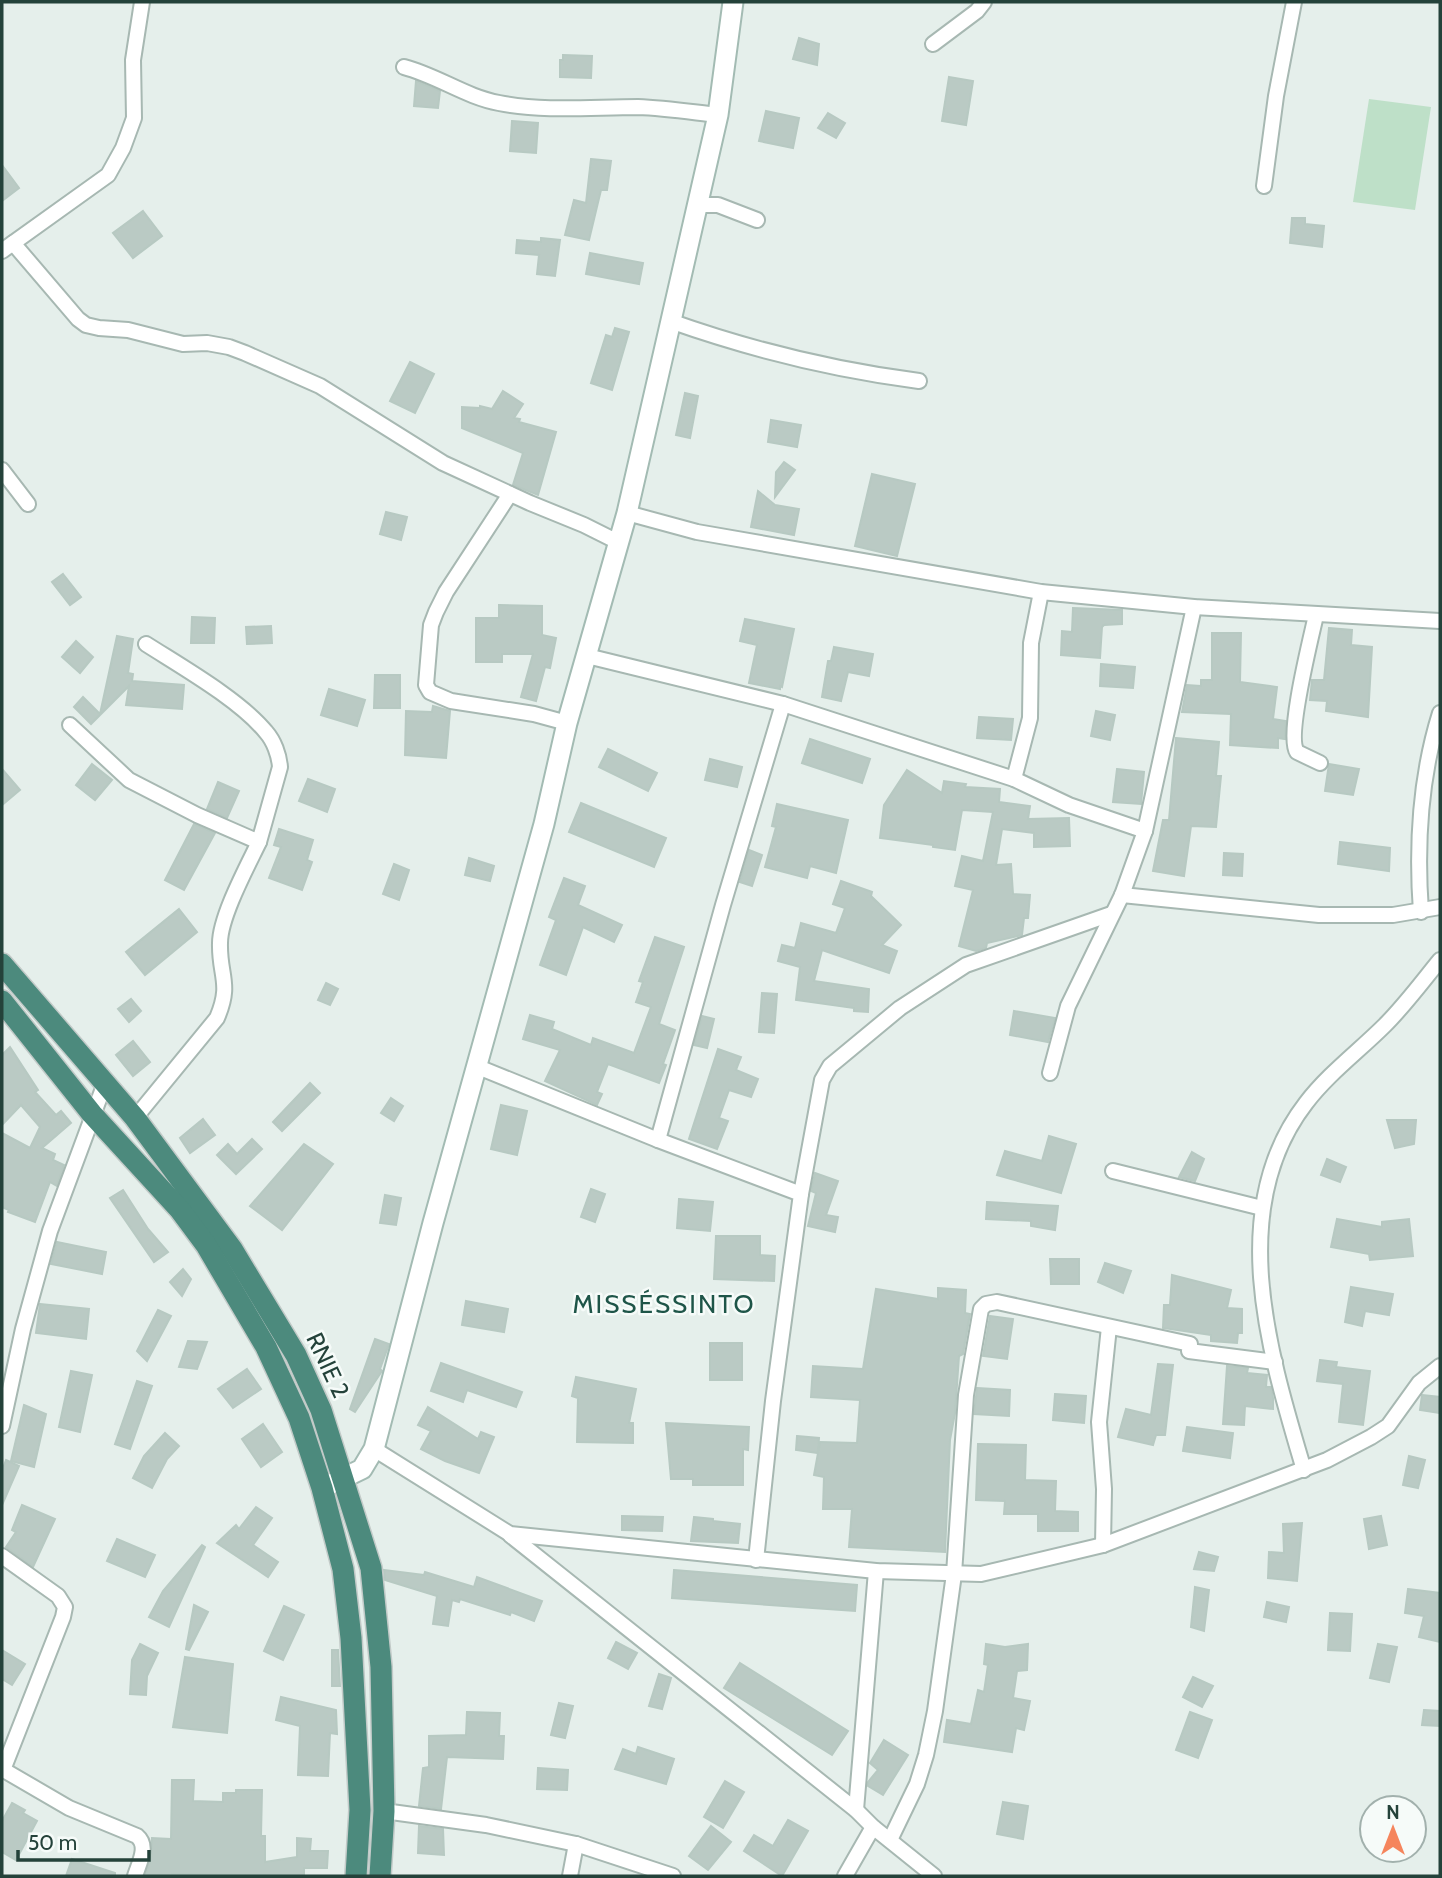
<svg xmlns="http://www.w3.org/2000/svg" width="1442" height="1878" font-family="Cabin,sans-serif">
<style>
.green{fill:#bee0c8}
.building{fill:#bacac4;stroke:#b7c9c2;stroke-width:2}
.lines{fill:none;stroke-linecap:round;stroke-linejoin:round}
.minor-casing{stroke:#a7b8b2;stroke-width:18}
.secondary-casing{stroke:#a3bbb3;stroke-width:23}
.trunk-casing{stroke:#c2cac8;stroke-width:24}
.minor{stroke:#fff;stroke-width:14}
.secondary{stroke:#fff;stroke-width:19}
.trunk{stroke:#4c8a7d;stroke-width:21}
.labels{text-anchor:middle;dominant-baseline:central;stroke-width:5;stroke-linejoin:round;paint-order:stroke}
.street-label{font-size:24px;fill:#24423a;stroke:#f6fbf9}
.neighbourhood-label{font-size:26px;letter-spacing:2px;fill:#1e5548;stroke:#f6fbf9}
</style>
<rect width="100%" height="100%" fill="#e5efeb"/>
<polygon class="green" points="1369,99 1431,107 1415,210 1353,202"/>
<g class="building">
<polygon points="799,38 819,44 817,65 793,59"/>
<polygon points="563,55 592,56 591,78 560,77 560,60 563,60"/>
<polygon points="949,77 973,81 966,125 942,121"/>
<polygon points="416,81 440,91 438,108 414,106"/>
<polygon points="766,111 799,118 793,148 759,141"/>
<polygon points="828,113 845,123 836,138 818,128"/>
<polygon points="512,121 538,123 536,153 510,151"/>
<polygon points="591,159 611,161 607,190 601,190 589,240 565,235 574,200 586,203"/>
<polygon points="2,165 19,188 2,201"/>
<polygon points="143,211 162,236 133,258 113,233"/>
<polygon points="1292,218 1305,218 1305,224 1324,226 1322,247 1290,243"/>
<polygon points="541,238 560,240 555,276 537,274 539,255 516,253 517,240 541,242"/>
<polygon points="590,253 643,263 639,284 586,274"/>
<polygon points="615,328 629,332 612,390 591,383 606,335 612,337"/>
<polygon points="410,362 434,374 415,413 390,401"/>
<polygon points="503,391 523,404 514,418 520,419 519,422 556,432 538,495 513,485 523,453 462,428 462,407 480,408 480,406 492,409"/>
<polygon points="685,393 698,396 690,438 676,435"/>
<polygon points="771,420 801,425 797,447 768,442"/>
<polygon points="784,462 795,470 775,497 776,472"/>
<polygon points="872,474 915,484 897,556 855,546"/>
<polygon points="758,491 775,505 799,509 794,535 751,527"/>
<polygon points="386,512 407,517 401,540 380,534"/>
<polygon points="63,574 81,597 70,605 52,582"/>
<polygon points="499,605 542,606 542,635 556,638 550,668 545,667 536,701 521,697 533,654 502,654 502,662 476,662 476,618 499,618"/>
<polygon points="1073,608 1122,610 1122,624 1104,625 1102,627 1100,658 1061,655 1062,631 1072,632"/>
<polygon points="192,617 215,618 214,643 191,643"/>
<polygon points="745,619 794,629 782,687 780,686 780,689 749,683 757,645 740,641"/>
<polygon points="271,626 272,643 247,644 246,627"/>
<polygon points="1329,628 1352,630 1351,645 1372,647 1368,717 1326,711 1327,701 1310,700 1312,680 1324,680"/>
<polygon points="1212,633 1241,633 1240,682 1277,687 1273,719 1286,721 1285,739 1278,738 1278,748 1230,745 1231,714 1182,712 1187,685 1201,686 1201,680 1212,680"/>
<polygon points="117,636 133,639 128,673 133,674 132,681 184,685 182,709 126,705 129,686 91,724 74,707 83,697 100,714"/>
<polygon points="76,641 93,657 80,673 62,657"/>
<polygon points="834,647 873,654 869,676 848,672 841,701 822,697 828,661 831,661"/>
<polygon points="1101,664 1135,667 1133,688 1100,686"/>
<polygon points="375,675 400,675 400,708 374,708"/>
<polygon points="329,689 365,700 357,726 321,715"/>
<polygon points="433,706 450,711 446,758 405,755 406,711 432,712"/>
<polygon points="1096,711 1115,715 1110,740 1091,736"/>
<polygon points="979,717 1013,719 1011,740 977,738"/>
<polygon points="1176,738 1219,742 1216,776 1221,776 1216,827 1191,826 1184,876 1153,871 1163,820 1169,820"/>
<polygon points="810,739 870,759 862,783 802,763"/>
<polygon points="608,749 657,773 648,791 599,767"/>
<polygon points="710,759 742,767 737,787 705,780"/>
<polygon points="92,764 112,780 95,800 76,785"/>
<polygon points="1329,764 1359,769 1353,795 1325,791"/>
<polygon points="2,769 20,790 2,805"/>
<polygon points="1117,769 1144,772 1141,804 1113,802"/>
<polygon points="907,770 942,793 944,781 966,784 965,787 1000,789 999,802 1030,806 1028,819 1069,818 1070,846 1034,847 1034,833 1002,829 996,865 1011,864 1013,894 1030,895 1028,918 1024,918 1022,935 987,943 986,948 976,951 959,946 973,890 955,886 962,856 983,861 993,812 962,810 955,850 933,847 933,845 880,838 884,805"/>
<polygon points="308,779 335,789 327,812 299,801"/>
<polygon points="218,782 239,791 227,818 207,809"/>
<polygon points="581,803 666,838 654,867 569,832"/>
<polygon points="777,804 848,820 836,873 810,866 807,878 765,867 776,827 772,826"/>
<polygon points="194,824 215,833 184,890 165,880"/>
<polygon points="279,829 313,840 307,860 312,862 302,890 269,878 281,847 274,845"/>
<polygon points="1340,842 1390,848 1389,871 1338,864"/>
<polygon points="749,850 762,855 752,886 740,882"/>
<polygon points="1224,853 1243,854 1242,876 1223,875"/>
<polygon points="469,858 494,866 490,881 465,875"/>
<polygon points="394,864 409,870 399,900 383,894"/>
<polygon points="564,878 585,886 578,905 622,925 614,942 583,927 566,975 540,965 556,920 549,917"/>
<polygon points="841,881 872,892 871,896 901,925 882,945 897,951 889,973 822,950 814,981 869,989 868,1012 854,1011 854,1008 796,1000 800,967 778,961 782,945 795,948 801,923 836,933 845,908 833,904"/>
<polygon points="179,909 197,932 145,975 126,952"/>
<polygon points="655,937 684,947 659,1024 675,1030 663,1064 666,1065 659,1083 608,1064 597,1092 602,1094 597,1105 545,1081 560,1050 523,1039 530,1015 554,1022 552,1029 591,1045 593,1038 634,1053 651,1007 636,1002 643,982 639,981"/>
<polygon points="326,983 338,989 330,1005 318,1000"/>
<polygon points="762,993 777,994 774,1033 759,1032"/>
<polygon points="131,999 141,1011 129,1022 118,1009"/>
<polygon points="1014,1011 1055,1018 1048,1042 1010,1035"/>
<polygon points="702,1016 714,1019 707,1048 694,1045"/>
<polygon points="133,1041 150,1062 133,1076 116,1055"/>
<polygon points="10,1047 38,1090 35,1092 56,1115 61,1111 71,1123 42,1148 55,1154 53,1160 64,1165 57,1186 50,1182 35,1222 8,1212 9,1210 2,1207 2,1133 30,1148 40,1127 21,1105 2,1125 2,1055"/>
<polygon points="718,1049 741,1057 736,1070 758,1079 751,1097 729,1090 719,1118 728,1121 717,1149 689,1139"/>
<polygon points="310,1083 320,1093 282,1131 273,1122"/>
<polygon points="391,1098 403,1106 394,1121 381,1113"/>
<polygon points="501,1105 527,1111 517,1155 491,1149"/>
<polygon points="203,1119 215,1135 190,1153 180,1138"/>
<polygon points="1387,1120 1416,1120 1414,1144 1395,1148"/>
<polygon points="1049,1136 1076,1144 1061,1193 997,1175 1005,1151 1042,1161"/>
<polygon points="252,1139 262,1149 236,1174 217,1155 228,1144 237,1154"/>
<polygon points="304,1144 333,1164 282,1230 250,1206"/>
<polygon points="1192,1152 1204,1159 1195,1181 1179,1177"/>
<polygon points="1327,1159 1346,1167 1340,1182 1321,1175"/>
<polygon points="815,1173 838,1181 826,1215 838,1217 835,1232 808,1226 816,1193 811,1191"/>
<polygon points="591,1189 605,1194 595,1222 581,1217"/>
<polygon points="123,1190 148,1229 168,1252 154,1262 110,1198"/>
<polygon points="385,1195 401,1198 396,1225 380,1223"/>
<polygon points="679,1199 713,1202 710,1231 677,1228"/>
<polygon points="987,1202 1058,1206 1055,1230 1031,1226 1031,1221 986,1219"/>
<polygon points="1337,1219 1382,1227 1382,1222 1409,1219 1413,1256 1370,1260 1369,1254 1331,1247"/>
<polygon points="716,1236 760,1236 760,1255 775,1256 774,1281 714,1279"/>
<polygon points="57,1242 106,1252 102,1274 51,1264"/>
<polygon points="1050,1259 1079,1259 1079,1284 1051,1284"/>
<polygon points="1105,1263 1131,1271 1123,1293 1098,1282"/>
<polygon points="183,1269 191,1279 182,1296 170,1282"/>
<polygon points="1172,1275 1231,1290 1227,1308 1242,1309 1242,1333 1238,1333 1237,1343 1211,1341 1211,1335 1163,1328 1164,1305 1170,1305"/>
<polygon points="1351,1287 1393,1294 1389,1315 1365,1311 1362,1326 1345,1322"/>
<polygon points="938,1288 966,1290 965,1313 970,1314 963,1354 959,1356 955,1413 950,1440 945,1552 849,1547 852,1509 823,1509 824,1477 814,1475 820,1442 857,1443 860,1400 811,1397 813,1366 863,1369 876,1289 938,1299"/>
<polygon points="466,1301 508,1309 504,1332 462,1325"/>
<polygon points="40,1304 89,1309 86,1339 36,1333"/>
<polygon points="158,1310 171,1316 147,1361 137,1351"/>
<polygon points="990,1316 1013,1319 1007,1359 983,1356"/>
<polygon points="375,1339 389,1344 380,1369 382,1371 355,1412 350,1409"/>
<polygon points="188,1341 207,1342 197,1369 179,1367"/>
<rect x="710" y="1343" width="32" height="37"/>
<polygon points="1320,1360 1337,1362 1336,1367 1370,1371 1363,1425 1339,1422 1343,1384 1317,1381"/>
<polygon points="441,1363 522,1392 516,1407 467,1390 463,1402 431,1391"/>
<polygon points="1158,1364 1173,1365 1165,1435 1156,1435 1153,1445 1118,1437 1126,1409 1151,1415"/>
<polygon points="1227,1366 1248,1368 1247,1373 1267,1375 1266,1387 1271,1387 1273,1398 1273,1409 1245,1406 1244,1425 1223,1424"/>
<polygon points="247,1369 261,1389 233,1408 218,1389"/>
<polygon points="71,1371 92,1375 80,1432 59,1427"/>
<polygon points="576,1377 636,1389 629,1423 633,1423 633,1443 577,1442 578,1398 572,1396"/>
<polygon points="137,1381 152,1386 130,1449 115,1444"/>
<polygon points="977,1388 1010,1390 1009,1416 974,1414"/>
<polygon points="1055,1394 1086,1396 1084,1423 1053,1420"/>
<polygon points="1422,1395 1440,1397 1440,1413 1420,1410"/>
<polygon points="24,1405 46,1414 34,1467 11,1461"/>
<polygon points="428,1407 478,1439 481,1432 494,1437 479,1473 445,1461 421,1449 431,1431 418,1425"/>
<polygon points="666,1423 749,1427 748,1450 743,1449 743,1485 693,1485 693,1479 671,1479"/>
<polygon points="263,1424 282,1452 261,1467 242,1439"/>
<polygon points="1187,1427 1233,1433 1230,1458 1183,1451"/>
<polygon points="165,1433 179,1446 167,1459 152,1488 133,1478 144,1456"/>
<polygon points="797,1436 819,1438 818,1453 796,1450"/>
<polygon points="978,1444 1026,1445 1025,1480 1056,1481 1055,1511 1078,1512 1078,1531 1038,1531 1038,1514 1004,1514 1005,1501 976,1500"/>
<polygon points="1409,1456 1425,1460 1418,1488 1403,1485"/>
<polygon points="6,1460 19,1466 2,1505 2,1471"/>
<polygon points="22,1505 55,1519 33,1567 6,1547 16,1532 12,1530"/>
<polygon points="256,1507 272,1518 253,1545 278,1562 268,1577 217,1543 236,1525 239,1529"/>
<polygon points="622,1516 663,1517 662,1531 622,1530"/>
<polygon points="1381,1516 1387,1545 1369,1549 1364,1519"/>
<polygon points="694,1517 713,1519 713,1521 740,1524 738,1543 691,1541"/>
<polygon points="1302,1523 1297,1581 1268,1578 1269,1552 1284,1553 1283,1524"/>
<polygon points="117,1539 155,1555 145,1577 107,1561"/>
<polygon points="202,1545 205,1547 169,1627 149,1617 163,1591"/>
<polygon points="1199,1552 1218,1557 1214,1571 1194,1569"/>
<polygon points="384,1570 424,1575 425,1572 474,1587 477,1577 542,1601 534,1621 511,1612 510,1615 460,1599 459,1602 452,1600 448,1626 433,1624 437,1596 385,1580"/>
<polygon points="674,1570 857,1585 855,1611 672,1598"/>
<polygon points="1195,1587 1209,1590 1204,1631 1191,1627"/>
<polygon points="1408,1589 1440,1593 1440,1642 1419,1637 1424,1616 1405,1613"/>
<polygon points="1267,1602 1289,1607 1286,1622 1264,1617"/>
<polygon points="194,1605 208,1612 189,1650 186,1649"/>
<polygon points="284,1606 304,1615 283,1660 264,1651"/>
<polygon points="1330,1613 1352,1614 1350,1651 1328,1650"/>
<polygon points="616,1642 637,1653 628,1669 608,1658"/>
<polygon points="140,1644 158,1653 147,1676 146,1695 130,1694 132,1660"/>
<polygon points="986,1644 1005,1647 1028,1644 1027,1670 1017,1671 1013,1698 1030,1701 1024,1730 1016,1728 1012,1752 944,1742 947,1720 971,1724 978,1690 984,1692 988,1665 984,1664"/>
<polygon points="1378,1644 1397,1647 1389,1682 1370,1678"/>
<polygon points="2,1650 25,1664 12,1685 2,1679"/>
<polygon points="332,1650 338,1650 340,1686 332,1686"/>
<polygon points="185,1657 233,1664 227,1733 173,1727"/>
<polygon points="740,1663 848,1731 832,1755 724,1688"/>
<polygon points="659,1674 671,1678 662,1709 649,1706"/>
<polygon points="1193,1677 1213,1686 1202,1707 1183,1697"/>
<polygon points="281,1697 336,1710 337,1734 330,1733 328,1776 298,1775 300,1726 276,1720"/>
<polygon points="559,1703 573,1706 565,1738 551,1735"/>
<polygon points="1424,1710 1440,1711 1440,1726 1422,1725"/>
<polygon points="467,1712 500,1713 499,1736 504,1736 503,1759 447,1757 441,1809 419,1806 423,1768 429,1767 429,1736 466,1735"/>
<polygon points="1190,1712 1212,1720 1198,1758 1176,1750"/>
<polygon points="884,1740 908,1755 883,1795 868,1786 868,1782 878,1770 870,1763"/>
<polygon points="638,1747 674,1759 666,1784 615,1769 623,1749 636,1754"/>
<polygon points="538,1768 568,1770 567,1790 537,1789"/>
<polygon points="172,1780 194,1780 193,1801 223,1802 223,1793 236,1793 236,1790 262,1790 261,1836 265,1836 265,1862 297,1857 297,1838 311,1839 310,1851 328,1851 327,1868 304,1868 304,1876 172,1874 172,1876 145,1876 151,1859 152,1838 171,1839"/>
<polygon points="725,1781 744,1792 723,1828 704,1817"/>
<polygon points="1003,1802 1028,1806 1023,1839 997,1834"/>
<polygon points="12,1803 25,1810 23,1813 37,1821 16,1860 2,1852 2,1821"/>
<polygon points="788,1820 808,1831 782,1876 744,1851 754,1835 773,1846"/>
<polygon points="419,1826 443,1829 444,1855 418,1853"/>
<polygon points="711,1826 731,1842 708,1870 689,1856"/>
<polygon points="72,1859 115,1873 115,1876 66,1876"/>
</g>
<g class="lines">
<defs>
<g id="minor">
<polyline points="933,44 977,11 984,2"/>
<path d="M404 67C438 76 466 97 499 103 545 112 592 107 638 107 665 108 691 112 718 115"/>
<polyline points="1264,186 1276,96 1294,2"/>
<polyline points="698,205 718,205 757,220"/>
<polyline points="13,243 78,319 86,325 99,328 128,330 183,344 207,343 229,347 245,353 320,386 443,463 530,503 584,525 618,542"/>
<polyline points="2,251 108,175 123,148 134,118 133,60 142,2"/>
<path d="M670 321C752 350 834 370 919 381"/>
<polyline points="2,470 28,504"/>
<polyline points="510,494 446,592 436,612 431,625 426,685 430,692 451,701 534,714 567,723"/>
<polyline points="627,513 697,532 1041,592 1194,607 1440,621"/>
<path d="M1316 615C1311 638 1286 736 1297 752L1320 763"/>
<polyline points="587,656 783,704 723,905 658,1140"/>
<polyline points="783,704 1014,779 1069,805 1145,831"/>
<path d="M70 725 129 780 197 815 259 842 280 767C279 755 274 741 266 732 240 700 182 667 146 644"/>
<polyline points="1014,779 1030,718 1031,643 1041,592"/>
<polyline points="1122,895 1319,915 1393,915 1440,907"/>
<path d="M1421 912C1416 844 1420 777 1440 713"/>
<polyline points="478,1067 658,1140 801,1194 773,1401 756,1560"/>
<polyline points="1050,1073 1068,1006 1122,895 1145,831 1194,607"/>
<path d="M135 1118 217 1018C232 983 219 976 220 943 220 917 247 867 259 842"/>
<polyline points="1113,1171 1262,1208"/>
<polyline points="801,1194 822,1080 830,1066 900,1008 966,965 1111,914"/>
<polyline points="2,1426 23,1329 50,1231 105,1083"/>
<polyline points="374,1449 510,1534 876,1571 981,1574 1103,1545 1327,1460 1371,1437 1388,1426 1419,1383 1440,1366"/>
<path d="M1304 1470C1270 1355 1224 1209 1306 1103 1328 1074 1359 1051 1385 1025 1405 1005 1422 982 1440 960"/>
<polyline points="510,1535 856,1810 873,1827 934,1876"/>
<polyline points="1103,1545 1104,1489 1099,1422 1109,1327"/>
<polyline points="2,1556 58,1596 65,1607 63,1617 3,1770"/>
<path d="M2 1769 69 1808 137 1836C149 1846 139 1863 135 1876"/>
<polyline points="856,1810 876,1571"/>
<polyline points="384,1811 486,1825 576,1844 673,1876"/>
<polyline points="890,1840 917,1784 926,1755 935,1711 954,1574 966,1395 981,1309 986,1304 997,1302 1190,1344 1189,1351 1275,1362"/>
<polyline points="570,1876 576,1844"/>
<polyline points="845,1876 873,1827"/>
</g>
<polyline id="secondary" points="329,1485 362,1469 374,1449 433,1223 544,824 567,723 627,513 718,115 733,2"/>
<g id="trunk">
<polyline points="2,964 135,1118 232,1249 296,1355 321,1410 371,1568 381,1667 384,1811 380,1876"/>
<polyline points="2,1001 92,1114 180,1210 206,1245 266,1347 299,1418 322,1488 343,1569 351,1638 360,1810 356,1876"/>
</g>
</defs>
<use href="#minor" class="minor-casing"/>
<use href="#secondary" class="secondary-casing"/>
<use href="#trunk" class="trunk-casing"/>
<use href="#minor" class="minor"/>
<use href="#secondary" class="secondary"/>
<use href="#trunk" class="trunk"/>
</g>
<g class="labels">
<g class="street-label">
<text transform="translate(328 1365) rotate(65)">RNIE 2</text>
</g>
<g class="neighbourhood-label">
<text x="664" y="1304">MISSÉSSINTO</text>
</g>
</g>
<rect width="1442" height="1878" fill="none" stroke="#24423a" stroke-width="7"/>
<g transform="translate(1393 1829)"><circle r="33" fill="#f6fbf9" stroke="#a2b1ad" stroke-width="2"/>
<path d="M0-5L12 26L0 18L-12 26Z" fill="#f5855d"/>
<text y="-10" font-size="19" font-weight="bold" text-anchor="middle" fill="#24423a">N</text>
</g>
<path d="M18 1850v10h131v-10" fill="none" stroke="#24423a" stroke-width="3.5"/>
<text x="28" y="1850" font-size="21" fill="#24423a" stroke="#f6fbf9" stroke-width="5" paint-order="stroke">50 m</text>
</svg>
